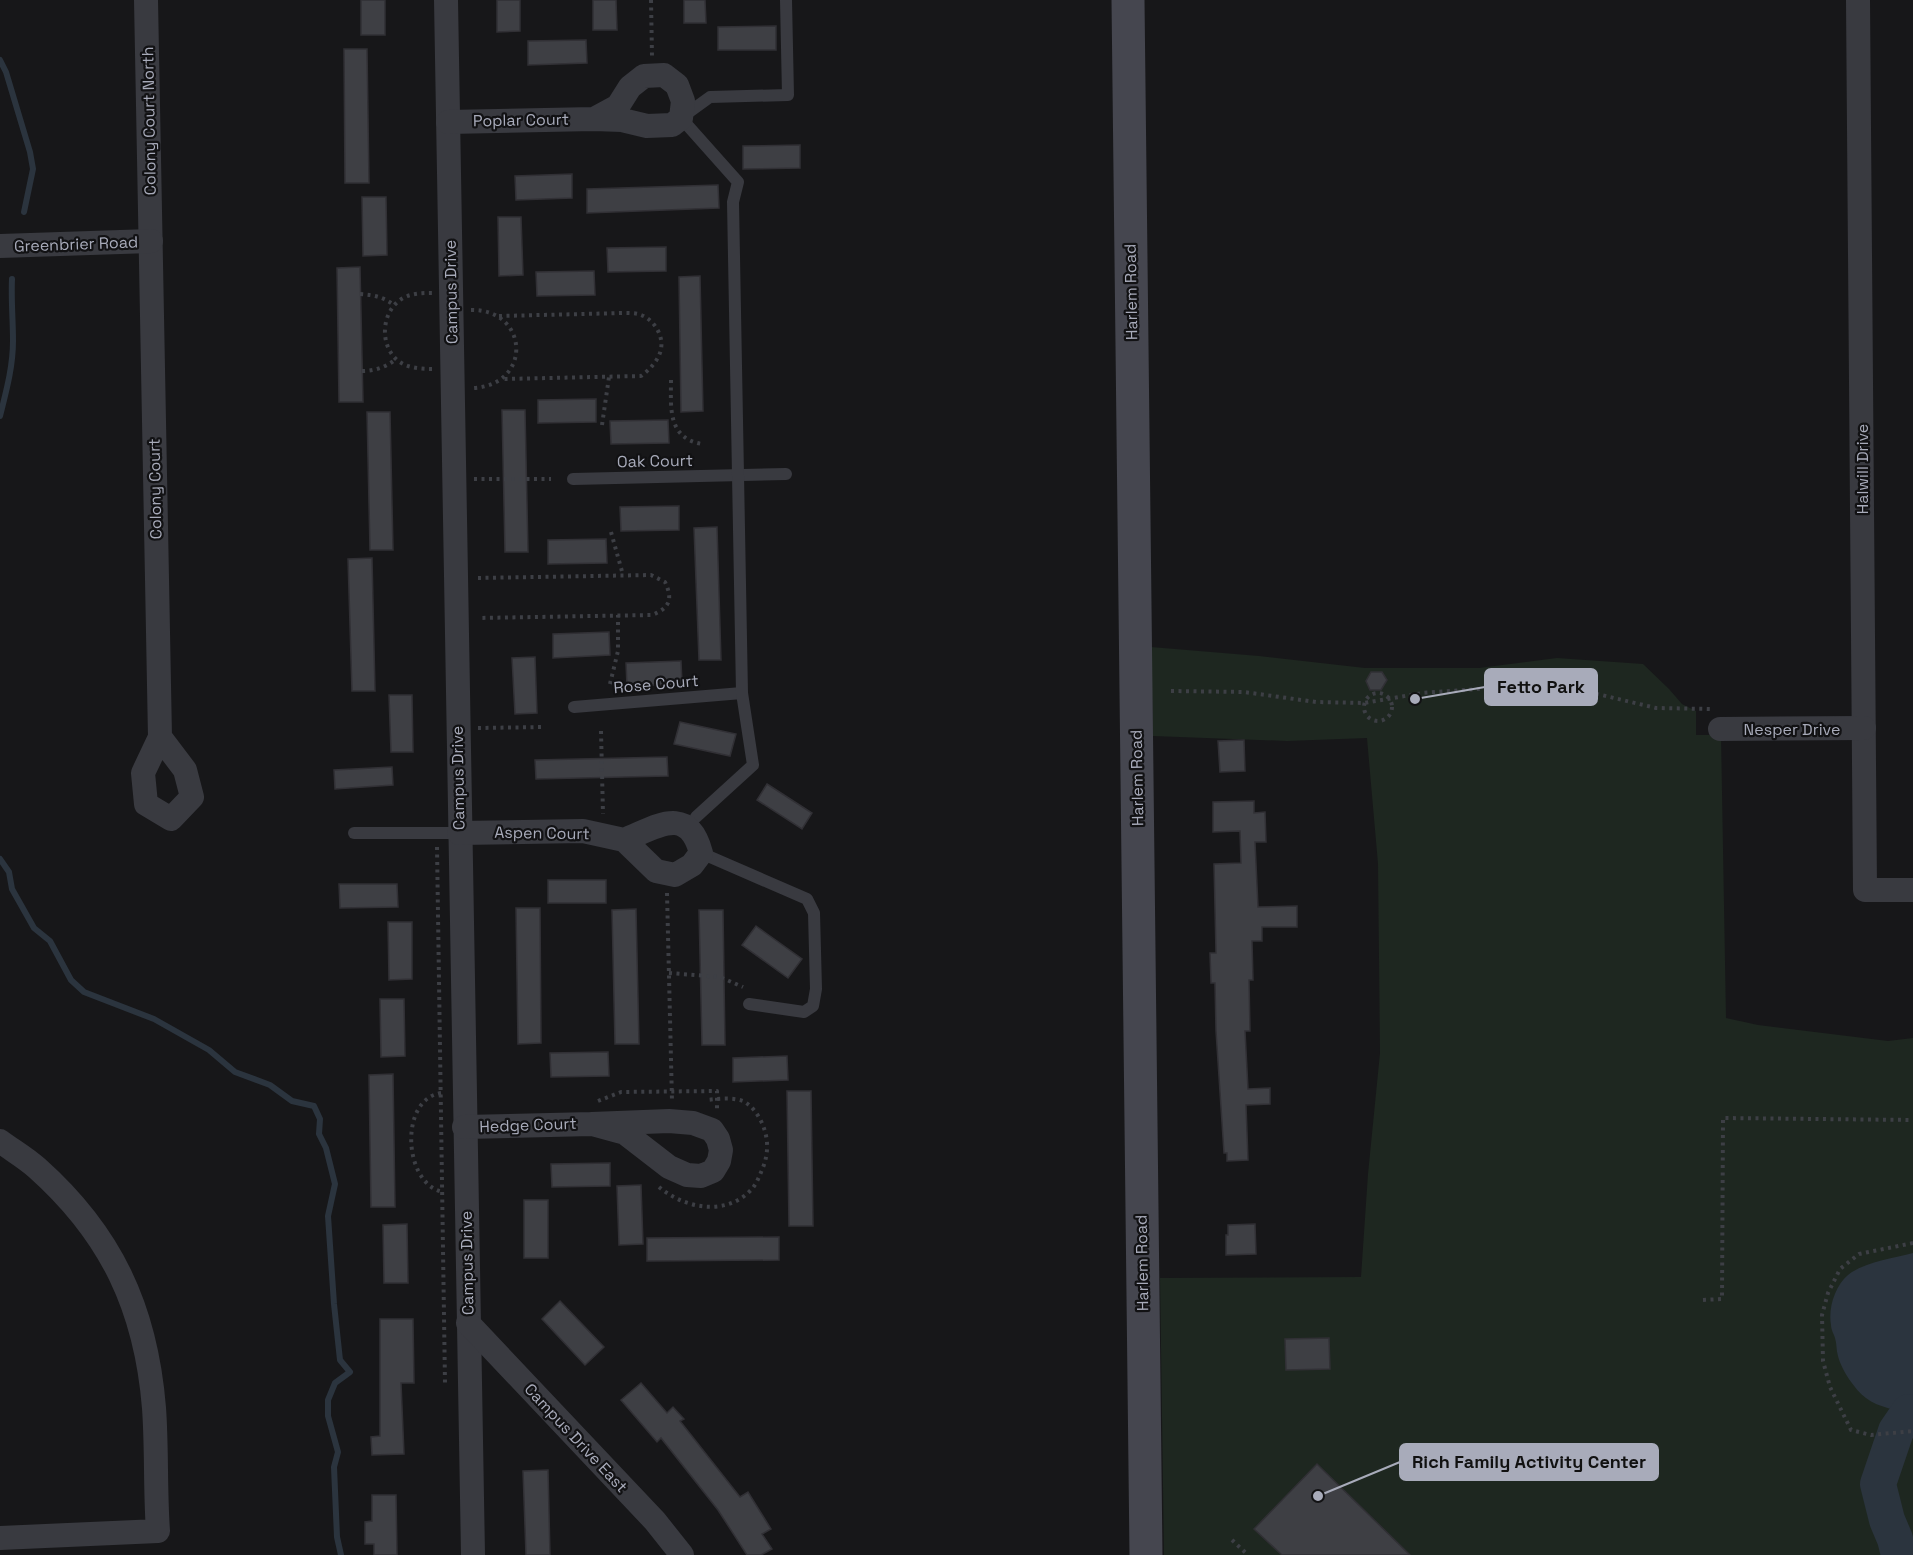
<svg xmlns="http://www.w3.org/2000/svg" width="1913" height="1555" font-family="'Space Grotesk',sans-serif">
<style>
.green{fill:#1e2720}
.water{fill:#2b343e}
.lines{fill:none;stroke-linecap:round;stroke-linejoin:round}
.stream{stroke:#2b343e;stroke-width:6}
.river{stroke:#2b343e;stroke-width:36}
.building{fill:#3e3f44;stroke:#313035;stroke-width:1.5}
.path{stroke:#3d3f45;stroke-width:4;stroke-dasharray:3 4.5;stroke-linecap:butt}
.lane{stroke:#393a40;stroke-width:12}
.street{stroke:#393a40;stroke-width:24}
.secondary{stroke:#45464f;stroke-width:33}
.labels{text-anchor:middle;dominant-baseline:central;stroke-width:4.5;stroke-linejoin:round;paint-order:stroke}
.street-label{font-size:16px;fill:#a8abba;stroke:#121214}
.leader{fill:none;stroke:#a8abba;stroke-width:2}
.callout-dot{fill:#a8abba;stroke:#121214;stroke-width:2}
.callout{fill:#a8abba;stroke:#a8abba;stroke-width:2}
.callout-label{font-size:18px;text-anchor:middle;font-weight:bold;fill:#111}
</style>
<rect width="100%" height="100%" fill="#171719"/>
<polygon class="green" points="1151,647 1259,656 1365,668 1479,668 1557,658 1643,664 1669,689 1682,704 1696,711 1696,735 1721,735 1726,1018 1758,1025 1888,1041 1913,1038 1913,1555 1164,1555 1160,1278 1361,1277 1368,1174 1380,1053 1378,864 1367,738 1287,741 1153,736"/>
<path class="water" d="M1913 1253V1413C1897 1410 1879 1408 1866 1398 1855 1390 1841 1369 1838 1356 1836 1350 1837 1344 1835 1338 1834 1334 1831 1330 1831 1325 1828 1308 1835 1286 1848 1275 1864 1262 1894 1258 1913 1253Z"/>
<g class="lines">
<g class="stream">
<polyline points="0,60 6,72 30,152 33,169 24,212"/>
<path d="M0 416C6 392 13 367 13 341 13 320 11 300 12 279"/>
<polyline points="0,859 9,872 12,889 34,928 50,941 71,980 84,992 154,1019 209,1050 235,1072 270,1085 292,1101 314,1106 320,1119 319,1134 326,1148 335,1184 328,1216 334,1304 340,1360 350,1372 335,1383 328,1400 328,1416 338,1452 334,1467 337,1537 341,1555"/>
</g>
<polyline class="river" points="1899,1555 1895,1539 1887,1520 1878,1484 1896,1431 1909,1412"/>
</g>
<g class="building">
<rect x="361" y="0" width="24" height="35"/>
<polygon points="497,0 520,0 520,31 497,32"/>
<polygon points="593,0 616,0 617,30 593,30"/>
<polygon points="684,0 705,0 706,23 684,23"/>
<polygon points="776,26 776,50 718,50 718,27"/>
<polygon points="586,40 587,63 528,65 528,41"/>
<polygon points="344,49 367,49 369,183 345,183"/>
<polygon points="800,145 800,168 743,169 743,146"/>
<polygon points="572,174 572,198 516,200 515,176"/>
<polygon points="718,185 719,208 587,213 587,189"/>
<polygon points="362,197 386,197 387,255 363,256"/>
<polygon points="498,217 521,217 523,275 499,276"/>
<polygon points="666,247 666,271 608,272 607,248"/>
<polygon points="360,267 363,402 339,402 337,268"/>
<polygon points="594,271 595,295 537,296 536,272"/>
<polygon points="700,276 703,411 681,412 679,277"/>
<polygon points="596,399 596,422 538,423 538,400"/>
<polygon points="502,410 525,410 528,552 505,552"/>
<polygon points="367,412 390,412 393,550 370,550"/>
<polygon points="668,420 669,443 611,444 610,421"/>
<polygon points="679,506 679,530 621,531 620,507"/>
<polygon points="717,527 721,660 699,660 694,528"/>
<polygon points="606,539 607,563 548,564 548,540"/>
<polygon points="372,558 375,691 352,691 348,559"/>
<polygon points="609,632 610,655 553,658 553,634"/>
<polygon points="535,657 537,713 515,714 512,658"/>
<polygon points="681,661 682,684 627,686 626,663"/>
<polygon points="1371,672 1382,672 1387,680 1381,690 1370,690 1366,681"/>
<polygon points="389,695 412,695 413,752 391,752"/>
<polygon points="680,722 736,734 730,756 674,744"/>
<polygon points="1244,740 1245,771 1220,772 1218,741"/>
<polygon points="667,757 668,776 536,779 535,760"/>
<polygon points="392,767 393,785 335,789 334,770"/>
<polygon points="767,784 812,813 802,829 757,800"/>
<polygon points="1254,801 1254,813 1265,812 1266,842 1255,842 1258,907 1297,906 1297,927 1262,927 1262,941 1252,941 1253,980 1249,980 1250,1031 1245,1031 1248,1089 1270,1088 1270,1104 1246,1105 1248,1160 1227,1161 1227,1153 1224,1153 1216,1031 1215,983 1211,983 1210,953 1216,953 1214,864 1241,863 1240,831 1213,832 1213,802"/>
<rect x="548" y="880" width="58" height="23"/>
<polygon points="339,884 397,884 398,907 340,908"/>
<polygon points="516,908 540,908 541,1043 518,1044"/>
<polygon points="636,909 639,1044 615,1044 612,910"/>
<polygon points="699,910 723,910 725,1045 702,1045"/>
<polygon points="388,922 412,922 412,979 389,980"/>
<polygon points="756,926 802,959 788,978 742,945"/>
<polygon points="380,999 404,999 405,1056 381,1057"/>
<polygon points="608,1052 609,1076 551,1077 550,1053"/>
<polygon points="787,1056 788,1080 733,1082 733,1058"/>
<polygon points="393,1074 395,1207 371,1207 369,1075"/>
<polygon points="787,1091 811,1091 813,1226 789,1226"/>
<polygon points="610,1163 610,1186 552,1187 551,1164"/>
<polygon points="641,1185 643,1244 619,1245 617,1186"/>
<rect x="524" y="1200" width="24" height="58"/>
<polygon points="407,1224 408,1283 384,1283 383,1225"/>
<polygon points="1255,1224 1256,1254 1226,1255 1226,1235 1228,1235 1228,1225"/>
<polygon points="779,1237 779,1260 647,1261 647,1238"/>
<polygon points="560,1301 604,1347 585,1365 542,1319"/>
<polygon points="380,1319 413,1319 414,1383 401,1383 404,1454 372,1455 371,1437 380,1436"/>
<polygon points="1329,1338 1330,1369 1286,1370 1285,1339"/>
<polygon points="641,1383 667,1413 673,1407 684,1419 680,1421 740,1497 748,1492 771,1529 762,1534 772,1549 761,1555 747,1555 718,1510 661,1438 657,1442 621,1400"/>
<polygon points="1317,1464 1410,1555 1282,1555 1254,1529"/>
<polygon points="548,1470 550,1555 526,1555 523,1471"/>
<polygon points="372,1495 396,1495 397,1555 374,1555 374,1544 365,1544 365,1522 372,1521"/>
</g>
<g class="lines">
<g class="path">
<polyline points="651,0 652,56"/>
<path d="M360 294C374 295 383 297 394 305"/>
<path d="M471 310C529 309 533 385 473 388"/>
<path d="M499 316 624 313C629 313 634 313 638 314 646 316 653 322 657 329 668 348 657 364 641 376L503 379"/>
<path d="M432 369C420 369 407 368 397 360 378 343 382 308 405 297 414 293 423 293 432 293"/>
<path d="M362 371C375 371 386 367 396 359"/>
<path d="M671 380C671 407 667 438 702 444"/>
<polyline points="602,425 609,377"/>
<polyline points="474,479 551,479"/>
<polyline points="611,532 623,575"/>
<path d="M478 578 651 575 665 582C673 599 670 608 652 615L478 618"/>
<polyline points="610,684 618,651 618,615"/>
<polyline points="1171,691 1244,692 1316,702 1364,703 1422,693 1492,688 1568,687 1656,708 1713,709"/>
<circle cx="1378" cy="707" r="14"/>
<polyline points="478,728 544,727"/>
<polyline points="601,731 603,814"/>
<polyline points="437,847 445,1383"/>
<polyline points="667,893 672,1101"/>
<polyline points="669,973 720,977 743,987"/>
<path d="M441 1093C399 1099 403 1184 443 1192"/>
<polyline points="598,1101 621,1092 717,1091 717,1109"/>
<path d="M659 1187C684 1208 725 1217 751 1190 756 1185 759 1177 762 1170 769 1153 769 1138 761 1121 757 1113 751 1105 743 1101 732 1097 717 1099 706 1100"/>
<polyline points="1913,1243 1859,1254 1840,1269 1828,1293 1822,1315 1823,1361 1830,1387 1851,1430 1871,1435 1913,1431"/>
<polyline points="1703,1300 1722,1299 1723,1118 1913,1120"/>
<polyline points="1232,1540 1248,1555"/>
</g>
<g class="lane">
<polyline points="573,479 786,474"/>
<polyline points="574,707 742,693"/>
<polyline points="696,817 753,765 742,693 733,202 738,182 681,118 710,97 788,95 786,0"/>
<polyline points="354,833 459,833"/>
<polyline points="701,853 807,899 814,913 816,989 813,1006 804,1012 749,1004"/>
</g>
<g class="street">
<polyline points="146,0 160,737 143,773 146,804 171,819 192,797 185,770 160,737"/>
<polyline points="446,0 473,1555"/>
<polyline points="1858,0 1865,890 1913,890"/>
<polyline points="448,122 594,119 622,120 647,126 672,125 681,118 683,101 677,85 664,75 644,76 630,87 618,106 594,119"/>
<polyline points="0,246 151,241"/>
<polyline points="1720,729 1864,728"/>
<path d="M459 833 583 831 624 840 656 871 675 875 692 865 701 853C688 803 655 828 624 840"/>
<polyline points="464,1127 592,1124 625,1133 669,1167 687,1175 701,1176 713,1171 719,1161 721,1150 718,1139 712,1130 693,1123 669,1121 592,1124"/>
<path d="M0 1141C12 1150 26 1158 37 1168 111 1234 146 1308 154 1408 157 1449 155 1490 158 1531L0 1538"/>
<polyline points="468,1323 655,1521 682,1555"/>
</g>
<polyline class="secondary" points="1128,0 1146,1555"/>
</g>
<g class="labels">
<g class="street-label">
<text transform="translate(521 120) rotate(-1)">Poplar Court</text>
<text transform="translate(149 121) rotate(-91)">Colony Court North</text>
<text transform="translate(76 244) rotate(-2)">Greenbrier Road</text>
<text transform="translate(451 292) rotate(-91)">Campus Drive</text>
<text transform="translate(1131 292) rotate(-91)">Harlem Road</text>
<text transform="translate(655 461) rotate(-1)">Oak Court</text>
<text transform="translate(1862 469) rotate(-90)">Halwill Drive</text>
<text transform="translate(155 489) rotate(-91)">Colony Court</text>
<text transform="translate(656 684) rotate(-5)">Rose Court</text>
<text x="1792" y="729">Nesper Drive</text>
<text transform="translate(458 778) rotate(-91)">Campus Drive</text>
<text transform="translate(1137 778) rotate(-91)">Harlem Road</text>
<text transform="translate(542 833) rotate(1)">Aspen Court</text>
<text transform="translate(528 1125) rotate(-2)">Hedge Court</text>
<text transform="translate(467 1263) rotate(-91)">Campus Drive</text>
<text transform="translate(1142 1263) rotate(-91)">Harlem Road</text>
<text transform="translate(576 1438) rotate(47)">Campus Drive East</text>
</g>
</g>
<path class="leader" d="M1415 699L1485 687M1318 1496L1400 1462"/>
<g class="callout-dot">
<circle cx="1415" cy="699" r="6"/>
<circle cx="1318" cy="1496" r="6"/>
</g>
<g class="callout">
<rect x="1485" y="669" width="112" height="36" rx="6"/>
<rect x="1400" y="1444" width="258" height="36" rx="6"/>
</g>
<g class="callout-label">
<text x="1541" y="693">Fetto Park</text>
<text x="1529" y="1468">Rich Family Activity Center</text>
</g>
</svg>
